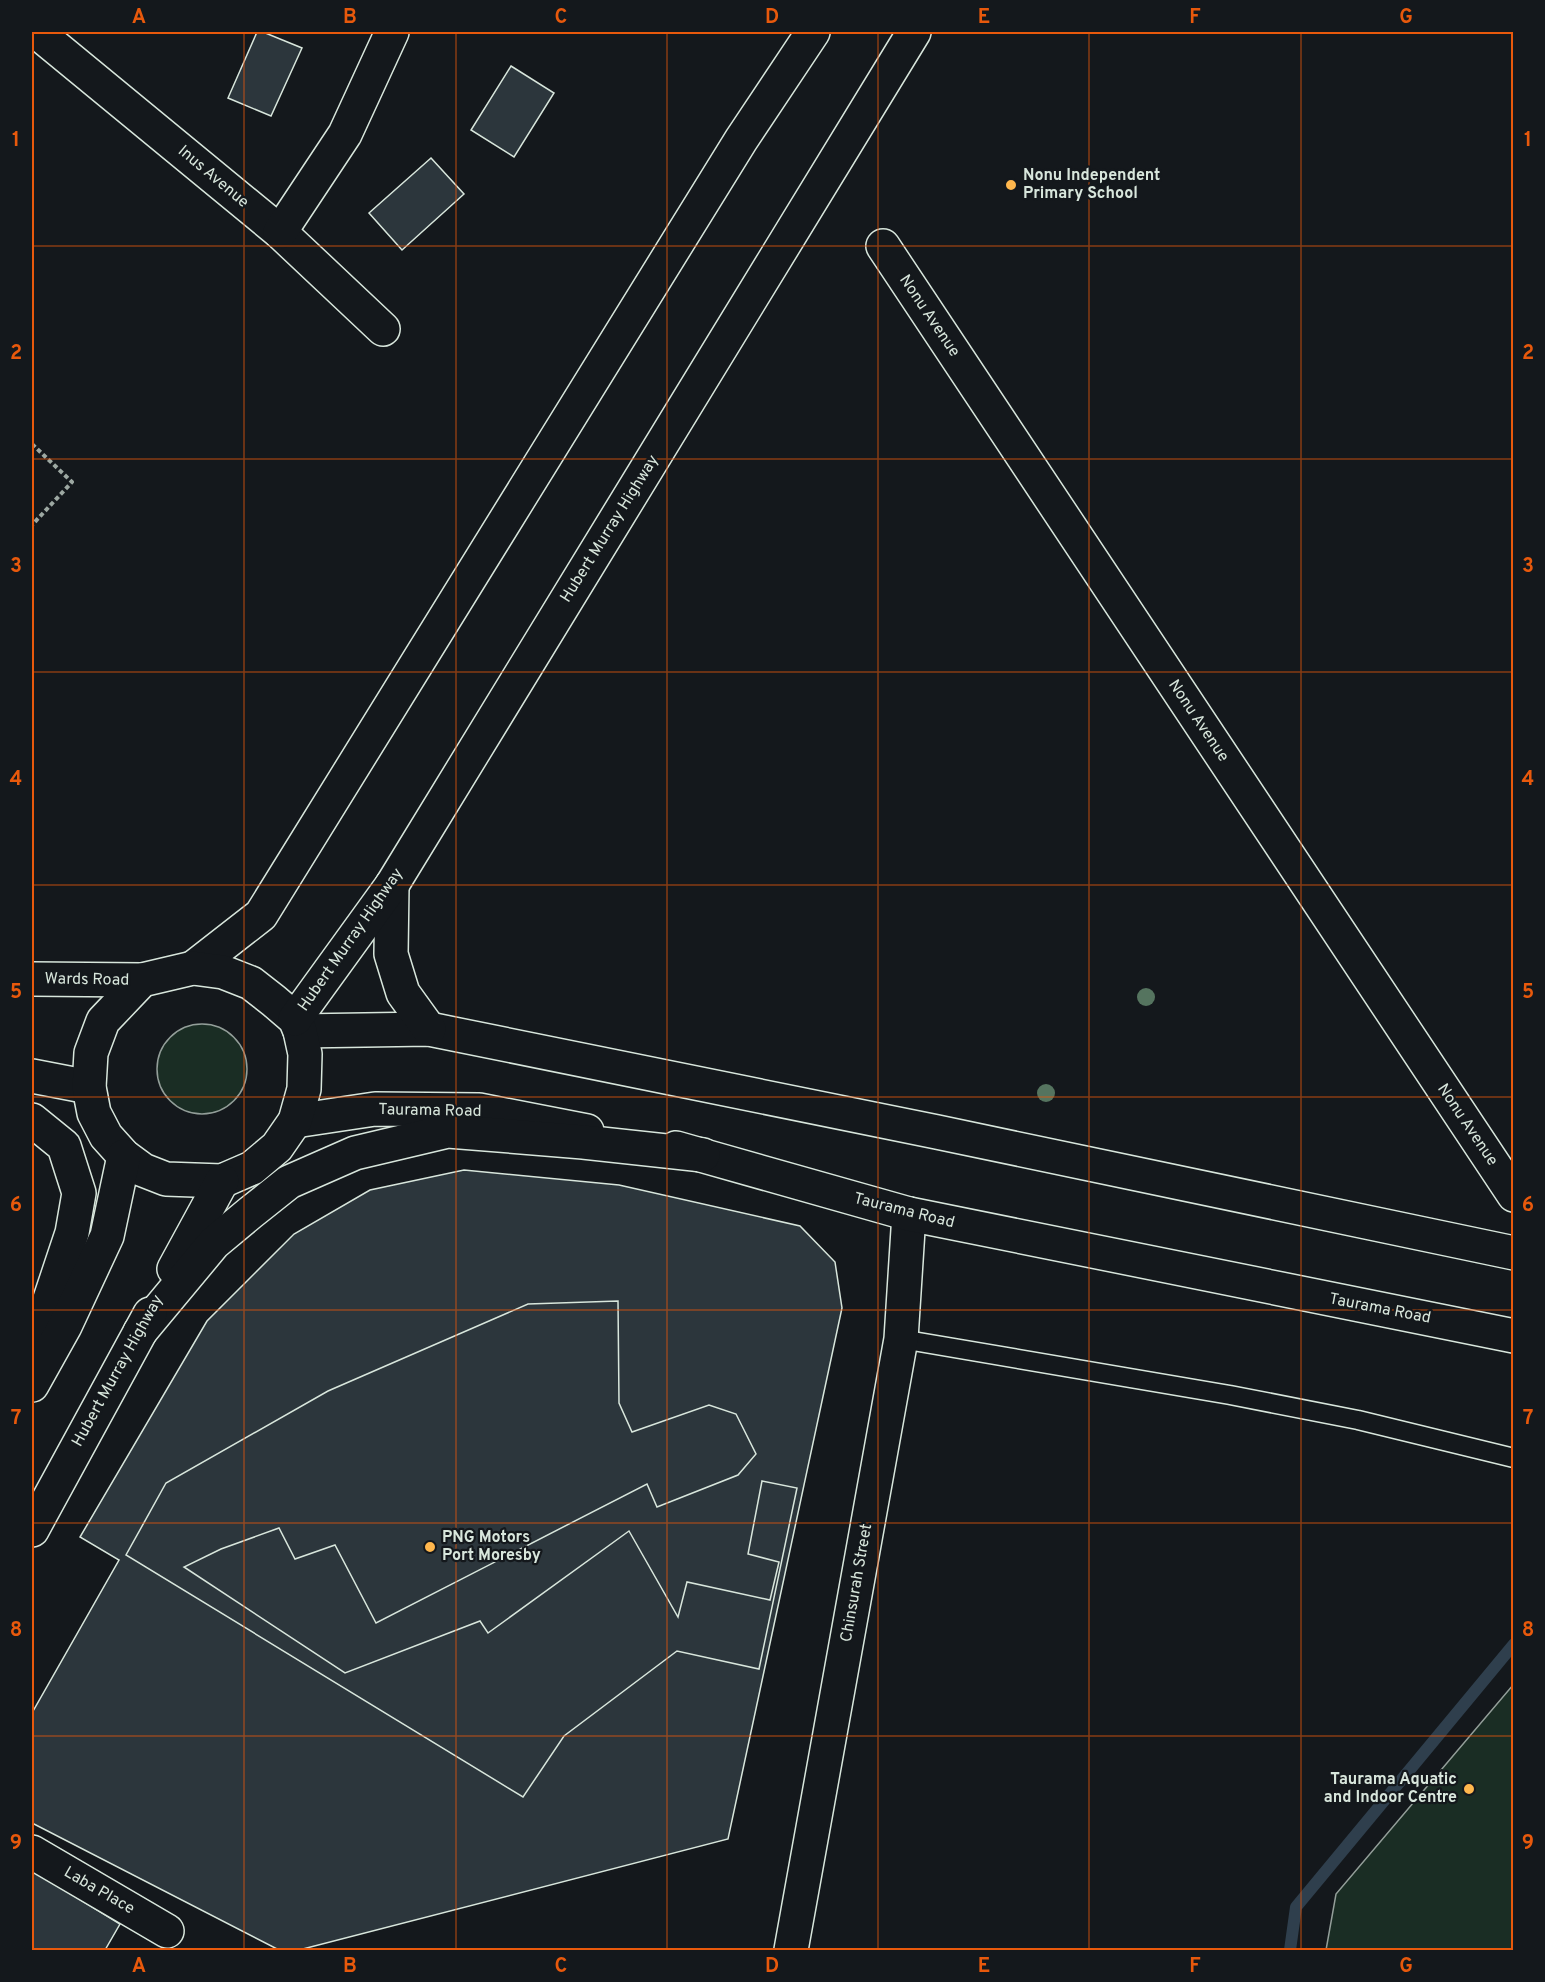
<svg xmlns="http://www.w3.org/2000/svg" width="1545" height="1982" font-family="Overpass,sans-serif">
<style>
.green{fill:#1a2d24;stroke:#939e99;stroke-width:1.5}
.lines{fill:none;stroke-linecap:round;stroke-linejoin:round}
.stream{stroke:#2f3f4d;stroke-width:12}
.building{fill:#2c363c;stroke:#d8e6dc;stroke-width:1.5}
.service-casing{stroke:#d8e6dc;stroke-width:21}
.minor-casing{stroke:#d8e6dc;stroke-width:36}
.primary-casing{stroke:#d8e6dc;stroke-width:36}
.trunk-casing{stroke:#d8e6dc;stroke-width:36}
.path{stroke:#9da8a2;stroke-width:4;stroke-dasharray:4.5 3;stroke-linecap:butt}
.service{stroke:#14181c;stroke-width:18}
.minor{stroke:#14181c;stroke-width:33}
.primary{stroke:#14181c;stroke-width:33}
.trunk{stroke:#14181c;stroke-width:33}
.tree{fill:#55745f}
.grid{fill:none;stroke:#e8590c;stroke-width:1.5;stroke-opacity:0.55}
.poi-dot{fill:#ffb74d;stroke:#14181c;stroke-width:2}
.labels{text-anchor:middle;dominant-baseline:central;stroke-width:4.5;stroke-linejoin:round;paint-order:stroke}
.poi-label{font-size:16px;font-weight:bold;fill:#d8e6dc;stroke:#14181c;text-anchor:start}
.street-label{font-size:16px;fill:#d8e6dc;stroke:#14181c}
.neatline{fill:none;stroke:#e8590c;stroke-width:2}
.grid-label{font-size:20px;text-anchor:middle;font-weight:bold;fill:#e8590c}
</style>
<rect width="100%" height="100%" fill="#14181c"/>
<g class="green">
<circle cx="202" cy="1069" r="45"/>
<polygon points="1513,1685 1513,1950 1326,1950 1336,1894"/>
</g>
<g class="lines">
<polyline class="stream" points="1290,1950 1296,1907 1514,1644"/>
</g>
<g class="building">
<polygon points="257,32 263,32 302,48 271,116 228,98"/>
<polygon points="511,66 554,93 514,157 471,130"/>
<polygon points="431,158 464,194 402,250 369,213"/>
<polygon points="464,1170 619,1185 800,1226 835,1262 842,1308 728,1839 299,1950 279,1950 32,1823 32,1713 119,1560 80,1537 207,1321 294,1234 370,1190"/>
<polygon points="618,1301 619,1403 632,1432 709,1405 736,1414 756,1454 738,1475 657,1507 647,1484 376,1623 335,1545 295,1559 279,1528 221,1549 184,1567 345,1673 480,1621 488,1633 629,1531 678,1617 687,1582 770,1600 779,1562 748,1554 762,1481 797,1488 759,1669 677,1651 564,1736 523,1797 126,1555 166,1483 328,1391 528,1304"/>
<polygon points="32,1870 120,1924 105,1950 32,1950"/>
</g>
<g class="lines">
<defs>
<polyline id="service" points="901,1339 1230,1395 1358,1420 1514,1458"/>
<g id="minor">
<polyline points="37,32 280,232 383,329"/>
<polyline points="280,232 345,134 392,32"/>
<polyline points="883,246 1514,1195"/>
<polyline points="32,1852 167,1931"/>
<polyline points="791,1950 901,1339 909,1214"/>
</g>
<g id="primary">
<polyline points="32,979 142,980"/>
<polyline points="300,1031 429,1029 937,1132 1514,1253"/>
<polyline points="32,1076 89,1087"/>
<polyline points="295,1121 375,1109 479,1110 587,1131"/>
<polyline points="676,1148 909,1214 1514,1336"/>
</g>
<g id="trunk">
<polyline points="392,885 391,954 403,993 429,1029"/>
<polyline points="193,968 261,915 741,140 813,32"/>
<polygon points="193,968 223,972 251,983 274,1001 295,1019 300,1031 305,1054 304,1089 295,1121 277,1147 252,1168 222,1181 166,1179 143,1170 124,1156 106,1136 94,1113 89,1087 91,1053 103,1021 142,980"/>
<polyline points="295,1019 392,885 914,32"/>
<polyline points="32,1120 64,1146 79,1193 72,1233 40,1329 32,1346"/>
<polyline points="174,1269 222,1181"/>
<polyline points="140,1332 214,1243 250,1213 289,1182 355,1153 448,1131 583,1142 703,1155"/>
<polyline points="32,1385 65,1326 107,1236 124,1156"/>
<polyline points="32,1530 150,1314"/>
</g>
</defs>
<use href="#service" class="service-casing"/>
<use href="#minor" class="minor-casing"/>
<use href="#primary" class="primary-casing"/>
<use href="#trunk" class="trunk-casing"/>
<polyline class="path" points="32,444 72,482 32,525"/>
<use href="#service" class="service"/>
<use href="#minor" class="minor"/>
<use href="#primary" class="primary"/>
<use href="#trunk" class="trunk"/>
</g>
<g class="tree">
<circle cx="1146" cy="997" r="9"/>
<circle cx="1046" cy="1093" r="9"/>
</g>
<path class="grid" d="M244 32V1950M456 32V1950M667 32V1950M878 32V1950M1089 32V1950M1301 32V1950M32 246H1514M32 459H1514M32 672H1514M32 885H1514M32 1097H1514M32 1310H1514M32 1523H1514M32 1736H1514"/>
<g class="poi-dot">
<circle cx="1011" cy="185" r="6"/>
<circle cx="430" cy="1547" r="6"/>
<circle cx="1469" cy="1789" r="6"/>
</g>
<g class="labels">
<g class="poi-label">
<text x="1023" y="176">Nonu Independent<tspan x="1023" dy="18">Primary School</tspan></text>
<text x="442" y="1538">PNG Motors<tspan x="442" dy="18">Port Moresby</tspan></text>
<text x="1457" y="1780" text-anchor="end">Taurama Aquatic<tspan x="1457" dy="18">and Indoor Centre</tspan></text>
</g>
<g class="street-label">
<text transform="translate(213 177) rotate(40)">Inus Avenue</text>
<text transform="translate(929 316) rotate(56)">Nonu Avenue</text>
<text transform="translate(610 529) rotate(-58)">Hubert Murray Highway</text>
<text transform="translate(1198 721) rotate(56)">Nonu Avenue</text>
<text transform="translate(351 940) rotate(-55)">Hubert Murray Highway</text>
<text transform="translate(87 980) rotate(1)">Wards Road</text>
<text transform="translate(430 1111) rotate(1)">Taurama Road</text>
<text transform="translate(1467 1125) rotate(56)">Nonu Avenue</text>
<text transform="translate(904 1211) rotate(14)">Taurama Road</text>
<text transform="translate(1380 1309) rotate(11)">Taurama Road</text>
<text transform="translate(118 1371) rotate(-61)">Hubert Murray Highway</text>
<text transform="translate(857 1583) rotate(-80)">Chinsurah Street</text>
<text transform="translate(99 1891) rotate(30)">Laba Place</text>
</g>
</g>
<rect width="1545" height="1982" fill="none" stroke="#14181c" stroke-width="66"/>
<rect x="33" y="33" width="1479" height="1916" class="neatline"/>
<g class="grid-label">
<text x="139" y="23">A</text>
<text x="350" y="23">B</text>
<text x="561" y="23">C</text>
<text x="772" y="23">D</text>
<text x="984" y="23">E</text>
<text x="1195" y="23">F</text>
<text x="1406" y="23">G</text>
<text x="16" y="146">1</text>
<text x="1528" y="146">1</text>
<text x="16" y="359">2</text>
<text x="1528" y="359">2</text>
<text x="16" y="572">3</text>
<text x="1528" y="572">3</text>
<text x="16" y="785">4</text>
<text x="1528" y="785">4</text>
<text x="16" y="998">5</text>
<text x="1528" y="998">5</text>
<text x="16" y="1211">6</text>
<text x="1528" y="1211">6</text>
<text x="16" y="1424">7</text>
<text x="1528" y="1424">7</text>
<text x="16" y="1636">8</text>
<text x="1528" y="1636">8</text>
<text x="16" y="1849">9</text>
<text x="1528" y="1849">9</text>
<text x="139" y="1972">A</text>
<text x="350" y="1972">B</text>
<text x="561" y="1972">C</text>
<text x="772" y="1972">D</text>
<text x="984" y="1972">E</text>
<text x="1195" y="1972">F</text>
<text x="1406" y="1972">G</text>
</g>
</svg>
